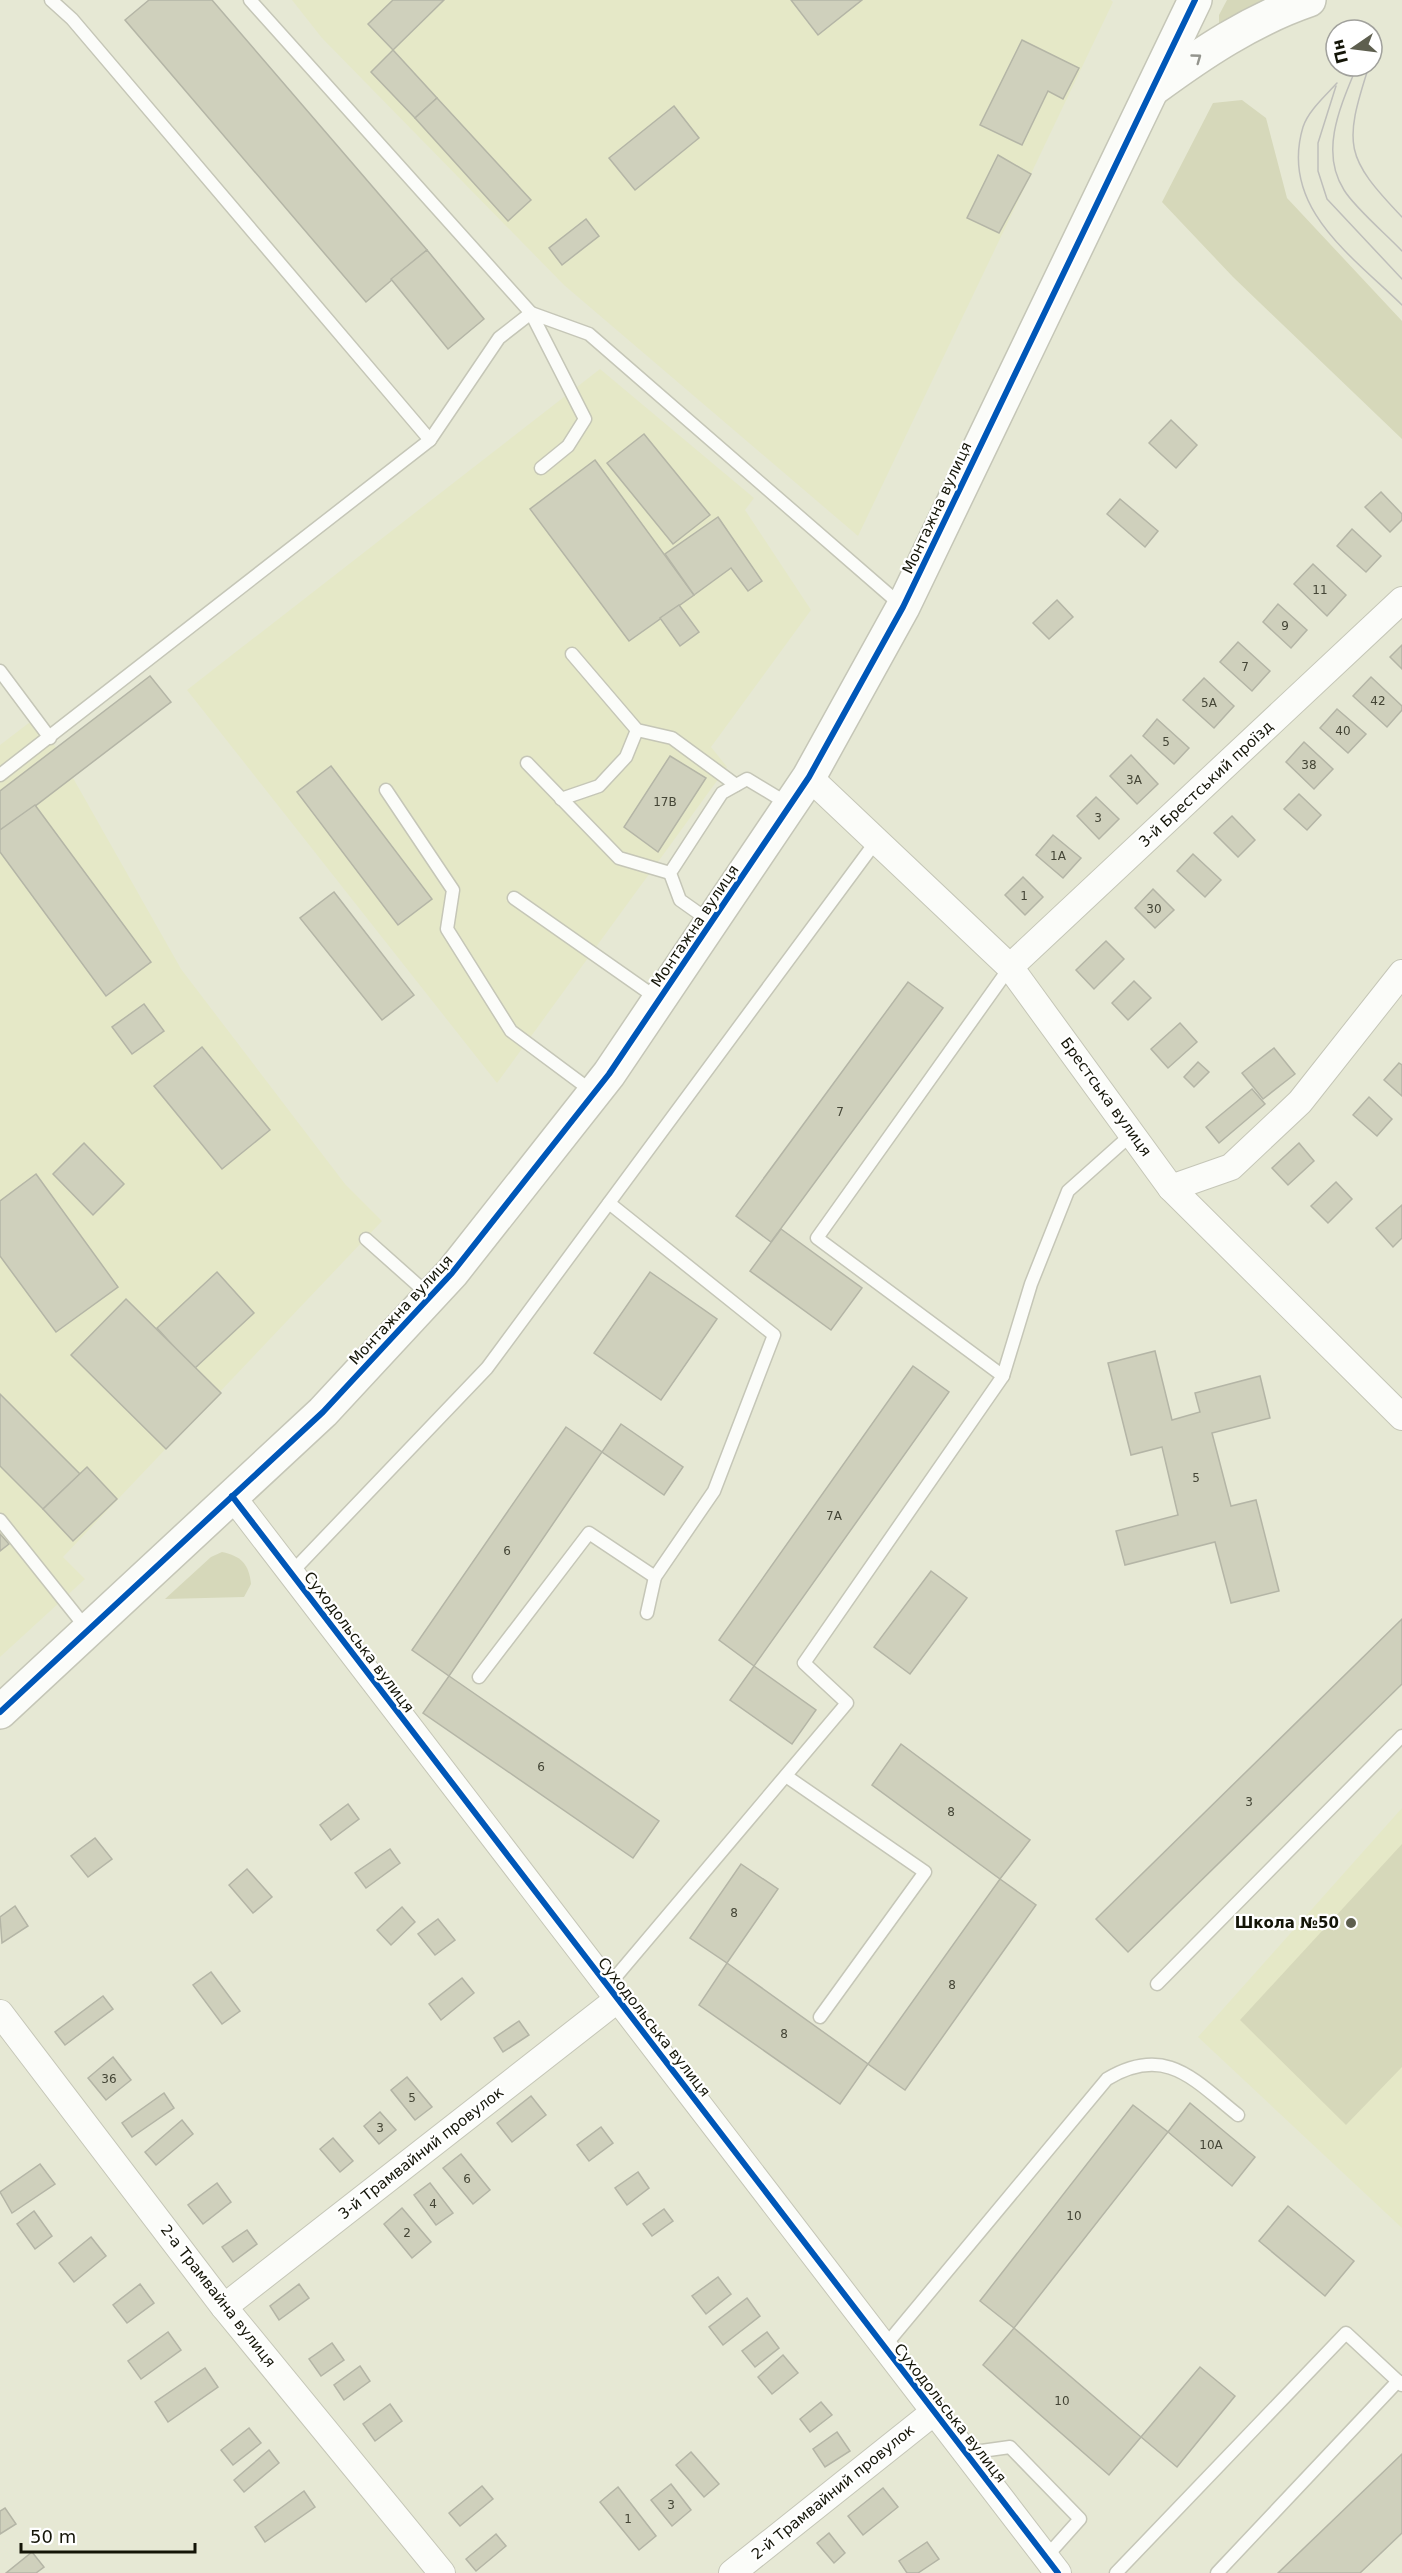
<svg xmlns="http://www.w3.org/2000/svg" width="1402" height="2573" font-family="'DejaVu Sans',sans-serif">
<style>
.built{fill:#e5e8c7}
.green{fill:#d6d8ba}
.building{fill:#cfd0bc;stroke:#b4b5a6;stroke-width:1.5}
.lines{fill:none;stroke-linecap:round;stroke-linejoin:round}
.lane-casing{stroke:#c5c6b7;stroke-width:15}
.street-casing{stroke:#c5c6b7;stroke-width:28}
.secondary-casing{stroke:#c5c6b7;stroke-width:36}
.lane{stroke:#fbfcf9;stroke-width:12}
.street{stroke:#fbfcf9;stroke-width:26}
.secondary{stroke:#fbfcf9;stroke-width:33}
.tram{stroke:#bebeba;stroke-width:1.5}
.cycleway-casing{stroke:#fff;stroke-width:10}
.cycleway{stroke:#0057b8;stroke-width:6}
.oneway{stroke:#93948d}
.poi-dot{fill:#5e5f4f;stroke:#fff;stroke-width:2}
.labels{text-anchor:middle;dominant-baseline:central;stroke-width:4.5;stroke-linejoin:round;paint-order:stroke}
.number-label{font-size:12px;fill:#444536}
.street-label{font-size:15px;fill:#141508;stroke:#fff}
.poi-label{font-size:15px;font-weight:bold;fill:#141508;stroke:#fff;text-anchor:end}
</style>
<rect width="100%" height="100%" fill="#e6e8d4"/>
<g class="built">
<polygon points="292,0 1111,0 1113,2 858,536 564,285 322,38"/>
<polygon points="600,369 754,498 745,510 811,610 711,747 727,767 497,1083 187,690"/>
<polygon points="38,716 181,969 345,1184 382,1221 63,1557 85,1579 0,1657 0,745"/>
<polygon points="1402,1808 1402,2228 1198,2037"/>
</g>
<g class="green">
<polygon points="1227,0 1285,0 1219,29 1219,15"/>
<polygon points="1242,100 1266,118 1287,198 1402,321 1402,439 1233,277 1162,202 1213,103"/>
<path d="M222 1552C241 1556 249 1564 251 1584L244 1597 165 1599 211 1557Z"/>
<polygon points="1402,1844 1402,2067 1346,2125 1240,2020"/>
</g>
<g class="building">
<polygon points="149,0 212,0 427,250 366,302 125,20"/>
<polygon points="393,0 444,0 393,50 368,24"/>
<polygon points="791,0 862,0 818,35"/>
<polygon points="1022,40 1079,68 1063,99 1048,91 1022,145 980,125"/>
<polygon points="393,50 437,98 415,118 371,72"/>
<polygon points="437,98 531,200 508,221 415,118"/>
<polygon points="674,106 699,138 635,190 609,158"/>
<polygon points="998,155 1031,174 999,233 967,218"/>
<polygon points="586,219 599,236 562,265 549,248"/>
<polygon points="427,250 484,319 448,349 391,279"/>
<polygon points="1171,420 1197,445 1176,468 1149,443"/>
<polygon points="644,434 710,515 673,544 607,463"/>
<polygon points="595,460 694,595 629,641 530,509"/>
<polygon points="1381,492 1402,514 1402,520 1390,532 1365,507"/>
<polygon points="1120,499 1158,531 1145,547 1107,514"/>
<polygon points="718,517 762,581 748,591 731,568 694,595 665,554"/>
<polygon points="1352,529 1381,556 1366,572 1337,546"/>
<polygon points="1313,564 1346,595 1327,616 1294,584"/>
<polygon points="1057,600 1073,617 1049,639 1033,623"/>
<polygon points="1278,604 1307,630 1291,648 1263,622"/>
<polygon points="679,605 699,632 680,646 660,618"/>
<polygon points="1238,642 1270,671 1252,691 1220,662"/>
<polygon points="1402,645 1402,669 1390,657"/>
<polygon points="150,676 171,702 0,833 0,791"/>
<polygon points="1371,677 1402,706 1402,710 1387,727 1353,696"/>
<polygon points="1204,678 1234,706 1214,728 1183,700"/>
<polygon points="1337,709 1366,734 1348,753 1320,728"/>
<polygon points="1157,719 1189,748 1174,764 1143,736"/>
<polygon points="1304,742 1333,769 1314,789 1286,762"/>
<polygon points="1131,755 1158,784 1137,804 1110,776"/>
<polygon points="670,756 706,778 658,852 624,827"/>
<polygon points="331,766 432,899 398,925 297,792"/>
<polygon points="1299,794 1321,815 1307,830 1284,809"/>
<polygon points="1096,797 1119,819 1099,839 1077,816"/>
<polygon points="35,805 151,962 106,996 0,852 0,830"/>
<polygon points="1232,816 1255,840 1238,857 1214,833"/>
<polygon points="1053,835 1081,858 1063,878 1036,855"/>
<polygon points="1193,854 1221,880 1205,897 1177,871"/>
<polygon points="1023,877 1043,897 1025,915 1005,895"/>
<polygon points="1153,889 1174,910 1155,928 1135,908"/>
<polygon points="334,892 414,995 382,1020 300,918"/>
<polygon points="1106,941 1124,959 1094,989 1076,970"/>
<polygon points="1134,981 1151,998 1128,1020 1112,1003"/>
<polygon points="908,982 943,1008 771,1242 736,1216"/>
<polygon points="144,1004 164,1031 132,1054 112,1027"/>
<polygon points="1180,1023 1197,1042 1168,1068 1151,1049"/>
<polygon points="202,1047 270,1130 222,1169 154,1086"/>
<polygon points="1274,1048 1295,1074 1263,1099 1242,1073"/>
<polygon points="1198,1062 1209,1072 1194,1087 1184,1077"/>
<polygon points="1399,1063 1402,1065 1402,1096 1384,1080"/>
<polygon points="1252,1089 1265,1104 1219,1143 1206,1127"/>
<polygon points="1369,1097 1392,1119 1377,1136 1353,1115"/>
<polygon points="84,1143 124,1184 93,1215 53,1174"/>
<polygon points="1299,1143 1314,1161 1288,1185 1272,1168"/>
<polygon points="36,1174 118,1287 56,1332 0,1256 0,1201"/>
<polygon points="1336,1182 1352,1199 1328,1223 1311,1206"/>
<polygon points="1402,1205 1402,1238 1393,1247 1376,1228"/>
<polygon points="781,1229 862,1288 831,1330 750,1271"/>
<polygon points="217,1272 254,1313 194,1369 157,1328"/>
<polygon points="650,1272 717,1319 661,1400 594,1353"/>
<polygon points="126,1299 221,1393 166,1449 71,1355"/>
<polygon points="1155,1351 1172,1420 1200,1412 1195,1393 1260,1376 1270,1418 1212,1433 1231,1506 1256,1500 1279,1591 1231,1603 1215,1542 1125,1565 1116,1531 1178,1515 1162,1447 1131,1455 1108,1363"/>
<polygon points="913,1366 949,1392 754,1666 719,1640"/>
<polygon points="0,1394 80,1474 43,1509 0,1466"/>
<polygon points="621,1424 683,1467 664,1495 602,1452"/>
<polygon points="566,1427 602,1452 449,1676 412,1650"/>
<polygon points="87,1467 117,1499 73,1541 43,1509"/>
<polygon points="0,1534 9,1544 0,1551"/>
<polygon points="931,1571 967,1598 910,1674 874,1647"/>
<polygon points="1402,1619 1402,1684 1128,1952 1096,1919"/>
<polygon points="754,1666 816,1710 792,1744 730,1700"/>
<polygon points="449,1676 659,1821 633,1858 423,1713"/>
<polygon points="901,1744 1030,1840 1000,1879 872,1785"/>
<polygon points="348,1804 359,1819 331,1840 320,1825"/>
<polygon points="95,1838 112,1859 88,1877 71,1856"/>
<polygon points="390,1849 400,1863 366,1888 355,1873"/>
<polygon points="741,1864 778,1889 727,1963 690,1938"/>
<polygon points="247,1869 272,1897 253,1913 229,1885"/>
<polygon points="1000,1879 1036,1905 905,2090 868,2064"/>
<polygon points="15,1906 28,1926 2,1943 0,1917"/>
<polygon points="402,1907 415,1922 391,1945 377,1930"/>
<polygon points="438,1919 455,1940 435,1955 418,1934"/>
<polygon points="727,1963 868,2064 840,2104 699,2005"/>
<polygon points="211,1972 240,2011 222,2024 193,1985"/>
<polygon points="462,1978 474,1993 441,2020 429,2004"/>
<polygon points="103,1996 113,2009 65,2045 55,2032"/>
<polygon points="519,2021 529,2035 503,2052 494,2038"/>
<polygon points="113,2057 131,2080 106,2100 88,2078"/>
<polygon points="407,2077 432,2107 415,2120 391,2090"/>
<polygon points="164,2093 174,2108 132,2137 122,2123"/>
<polygon points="531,2096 546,2115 512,2142 497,2123"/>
<polygon points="1190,2103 1255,2157 1232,2186 1168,2132"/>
<polygon points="1133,2105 1168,2132 1014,2328 980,2301"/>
<polygon points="380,2112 396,2130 379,2144 364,2126"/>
<polygon points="182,2120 193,2134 156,2165 145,2152"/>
<polygon points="601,2127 613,2143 589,2161 577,2145"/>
<polygon points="333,2138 353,2161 340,2172 320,2149"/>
<polygon points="461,2154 490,2190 473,2204 443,2168"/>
<polygon points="40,2164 55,2184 12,2213 0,2192"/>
<polygon points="638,2172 649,2188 627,2205 615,2188"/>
<polygon points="217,2183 231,2202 203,2224 188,2205"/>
<polygon points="430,2183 453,2213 436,2225 414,2195"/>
<polygon points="1288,2206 1354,2261 1325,2296 1259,2241"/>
<polygon points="402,2208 431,2242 412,2258 384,2224"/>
<polygon points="664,2209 673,2221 652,2236 643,2224"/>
<polygon points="34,2211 52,2236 35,2249 17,2224"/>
<polygon points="247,2230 257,2244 233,2262 222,2247"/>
<polygon points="91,2237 106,2256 74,2282 59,2263"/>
<polygon points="718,2277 731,2294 706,2314 692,2296"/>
<polygon points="140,2284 154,2303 127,2323 113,2305"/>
<polygon points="299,2284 309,2298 279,2320 270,2306"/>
<polygon points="747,2298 760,2316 723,2345 709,2327"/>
<polygon points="1014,2328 1141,2437 1109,2475 983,2365"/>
<polygon points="168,2332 181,2350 141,2379 128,2361"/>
<polygon points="767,2332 779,2348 755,2367 742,2351"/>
<polygon points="332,2343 344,2360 321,2376 309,2359"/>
<polygon points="783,2355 798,2373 772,2394 758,2377"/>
<polygon points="360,2366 370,2381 344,2400 334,2385"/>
<polygon points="1200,2367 1235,2396 1177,2467 1141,2437"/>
<polygon points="205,2368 218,2387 168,2422 155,2402"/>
<polygon points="821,2402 832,2415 810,2432 800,2419"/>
<polygon points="390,2404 402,2421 375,2441 363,2424"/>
<polygon points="249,2428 261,2443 233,2465 221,2450"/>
<polygon points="837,2432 850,2451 825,2467 813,2449"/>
<polygon points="269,2450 279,2463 244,2492 234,2480"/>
<polygon points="691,2452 719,2484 704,2497 676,2465"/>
<polygon points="1402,2454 1402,2533 1360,2573 1278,2573"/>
<polygon points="671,2484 691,2510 672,2526 651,2500"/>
<polygon points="482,2486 493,2499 460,2526 449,2513"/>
<polygon points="618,2487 656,2536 639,2550 600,2502"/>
<polygon points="883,2488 898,2507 863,2535 848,2516"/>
<polygon points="304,2491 315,2507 265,2542 255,2527"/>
<polygon points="5,2508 16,2524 0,2534 0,2511"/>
<polygon points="829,2533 845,2553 834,2563 817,2543"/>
<polygon points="496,2534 506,2546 476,2571 466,2559"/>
<polygon points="927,2542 939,2559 918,2573 907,2573 899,2561"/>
<polygon points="32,2552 44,2567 36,2573 6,2573"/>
</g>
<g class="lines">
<defs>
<g id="lane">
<polyline points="51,0 72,19 430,440"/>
<polyline points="250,0 531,313 585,419 568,446 541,468"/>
<polyline points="531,313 589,334 902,606"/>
<polyline points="572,654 637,730 672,738 736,785"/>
<polyline points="0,671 50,738"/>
<polyline points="527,763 619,858 670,873"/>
<polyline points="0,775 430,440 499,338 531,313"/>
<polyline points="386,790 453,890 447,929 511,1031 593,1092"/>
<polyline points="561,799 599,786 626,757 637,730"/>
<polyline points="514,898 658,999"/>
<polyline points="711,922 680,900 670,873 722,793 747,779 790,805"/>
<polyline points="609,1203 774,1335 714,1491 655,1577 647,1613"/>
<polyline points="366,1239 430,1296"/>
<polyline points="1003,1376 1031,1284 1068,1191 1133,1133"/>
<polyline points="0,1520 87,1629"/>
<polyline points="291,1573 487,1368 877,840"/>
<polyline points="479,1677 589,1533 655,1577"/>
<polyline points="786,1776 925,1872 820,2017"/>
<polyline points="1157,1984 1402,1736"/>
<polyline points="608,1986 847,1703 804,1663 1003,1376 817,1238 1010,967"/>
<path d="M884 2347 1107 2079C1166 2044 1194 2080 1238 2115"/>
<polyline points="967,2453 1010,2447 1080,2519 1046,2557"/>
<polyline points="1116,2573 1346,2333 1402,2385"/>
<polyline points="1217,2573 1398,2381"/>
</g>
<g id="street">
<polyline points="809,777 1010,967 1171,1188 1402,1417"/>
<polyline points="1010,967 1402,600"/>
<polyline points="1171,1188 1231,1167 1300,1102 1402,973"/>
<polyline points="232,1496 1058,2573"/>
<polyline points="0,2013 224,2307 442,2573"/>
<polyline points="224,2307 618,1999"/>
<polyline points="732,2573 934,2412"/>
</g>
<g id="secondary">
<path d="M1153 89C1202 53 1251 20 1309 0"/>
<polyline points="0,1712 323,1412 452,1273 609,1074 809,777 903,607 1195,0"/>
</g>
</defs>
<use href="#lane" class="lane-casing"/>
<use href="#street" class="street-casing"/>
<use href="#secondary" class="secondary-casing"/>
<use href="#lane" class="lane"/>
<use href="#street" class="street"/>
<use href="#secondary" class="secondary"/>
<g class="tram">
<polyline points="1372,55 1375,46"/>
<path d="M1357 66C1341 105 1319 151 1344 190 1355 208 1386 234 1402 251"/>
<path d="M1369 66C1343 146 1345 157 1402 217"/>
<path d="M1337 83C1326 95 1308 111 1303 127 1279 207 1352 256 1402 305"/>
<polyline points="1336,86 1318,143 1318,171 1327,199 1402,279"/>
</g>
<defs>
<g id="cycleway">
<polyline points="232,1496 1058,2573"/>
<polyline points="0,1712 323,1412 452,1273 609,1074 809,777 903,607 1195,0"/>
</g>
</defs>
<use href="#cycleway" class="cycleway-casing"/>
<use href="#cycleway" class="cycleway"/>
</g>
<defs><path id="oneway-chevron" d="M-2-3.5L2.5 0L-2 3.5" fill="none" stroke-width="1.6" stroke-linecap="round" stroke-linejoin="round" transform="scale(1.5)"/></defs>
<use class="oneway" href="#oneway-chevron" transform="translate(1197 58) rotate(-36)"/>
<circle class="poi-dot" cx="1351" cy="1923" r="6"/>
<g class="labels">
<g class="number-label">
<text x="1320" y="590">11</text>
<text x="1285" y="626">9</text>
<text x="1245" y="667">7</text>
<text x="1378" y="701">42</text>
<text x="1209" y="703">5А</text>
<text x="1343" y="731">40</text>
<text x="1166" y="742">5</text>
<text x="1309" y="765">38</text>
<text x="1134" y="780">3А</text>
<text x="665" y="802">17В</text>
<text x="1098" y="818">3</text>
<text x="1058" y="856">1А</text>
<text x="1024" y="896">1</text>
<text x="1154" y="909">30</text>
<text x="840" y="1112">7</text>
<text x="1196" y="1478">5</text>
<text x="834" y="1516">7А</text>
<text x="507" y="1551">6</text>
<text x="541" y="1767">6</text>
<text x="1249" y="1802">3</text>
<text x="951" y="1812">8</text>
<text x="734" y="1913">8</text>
<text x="952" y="1985">8</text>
<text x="784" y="2034">8</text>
<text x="109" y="2079">36</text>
<text x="412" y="2098">5</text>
<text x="380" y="2128">3</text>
<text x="1211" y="2145">10А</text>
<text x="467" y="2179">6</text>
<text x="433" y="2204">4</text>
<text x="1074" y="2216">10</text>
<text x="407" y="2233">2</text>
<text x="1062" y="2401">10</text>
<text x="671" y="2505">3</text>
<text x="628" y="2519">1</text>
</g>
<g class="street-label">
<text transform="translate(937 508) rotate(-65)">Монтажна вулиця</text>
<text transform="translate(1206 784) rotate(-43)">3-й Брестський проїзд</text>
<text transform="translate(695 926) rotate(-56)">Монтажна вулиця</text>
<text transform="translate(1106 1097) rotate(54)">Брестська вулиця</text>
<text transform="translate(401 1310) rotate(-47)">Монтажна вулиця</text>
<text transform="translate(359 1642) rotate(53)">Суходольська вулиця</text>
<text transform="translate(654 2027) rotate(52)">Суходольська вулиця</text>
<text transform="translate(421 2153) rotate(-38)">3-й Трамвайний провулок</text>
<text transform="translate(218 2296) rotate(52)">2-а Трамвайна вулиця</text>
<text transform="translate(950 2413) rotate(52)">Суходольська вулиця</text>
<text transform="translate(833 2492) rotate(-39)">2-й Трамвайний провулок</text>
</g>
<g class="poi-label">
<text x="1339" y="1923">Школа №50</text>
</g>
</g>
<g transform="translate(1354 48) rotate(256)"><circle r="28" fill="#ffffff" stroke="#a1a19c" stroke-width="1.5"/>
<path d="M0-4.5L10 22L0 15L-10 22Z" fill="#5e5f4f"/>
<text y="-9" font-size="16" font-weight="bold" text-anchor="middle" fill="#141508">Пн</text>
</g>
<path d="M21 2543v9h174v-9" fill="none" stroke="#141508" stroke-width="3"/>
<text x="30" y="2543" font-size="18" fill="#141508" stroke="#ffffff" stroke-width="4.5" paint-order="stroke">50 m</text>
</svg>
